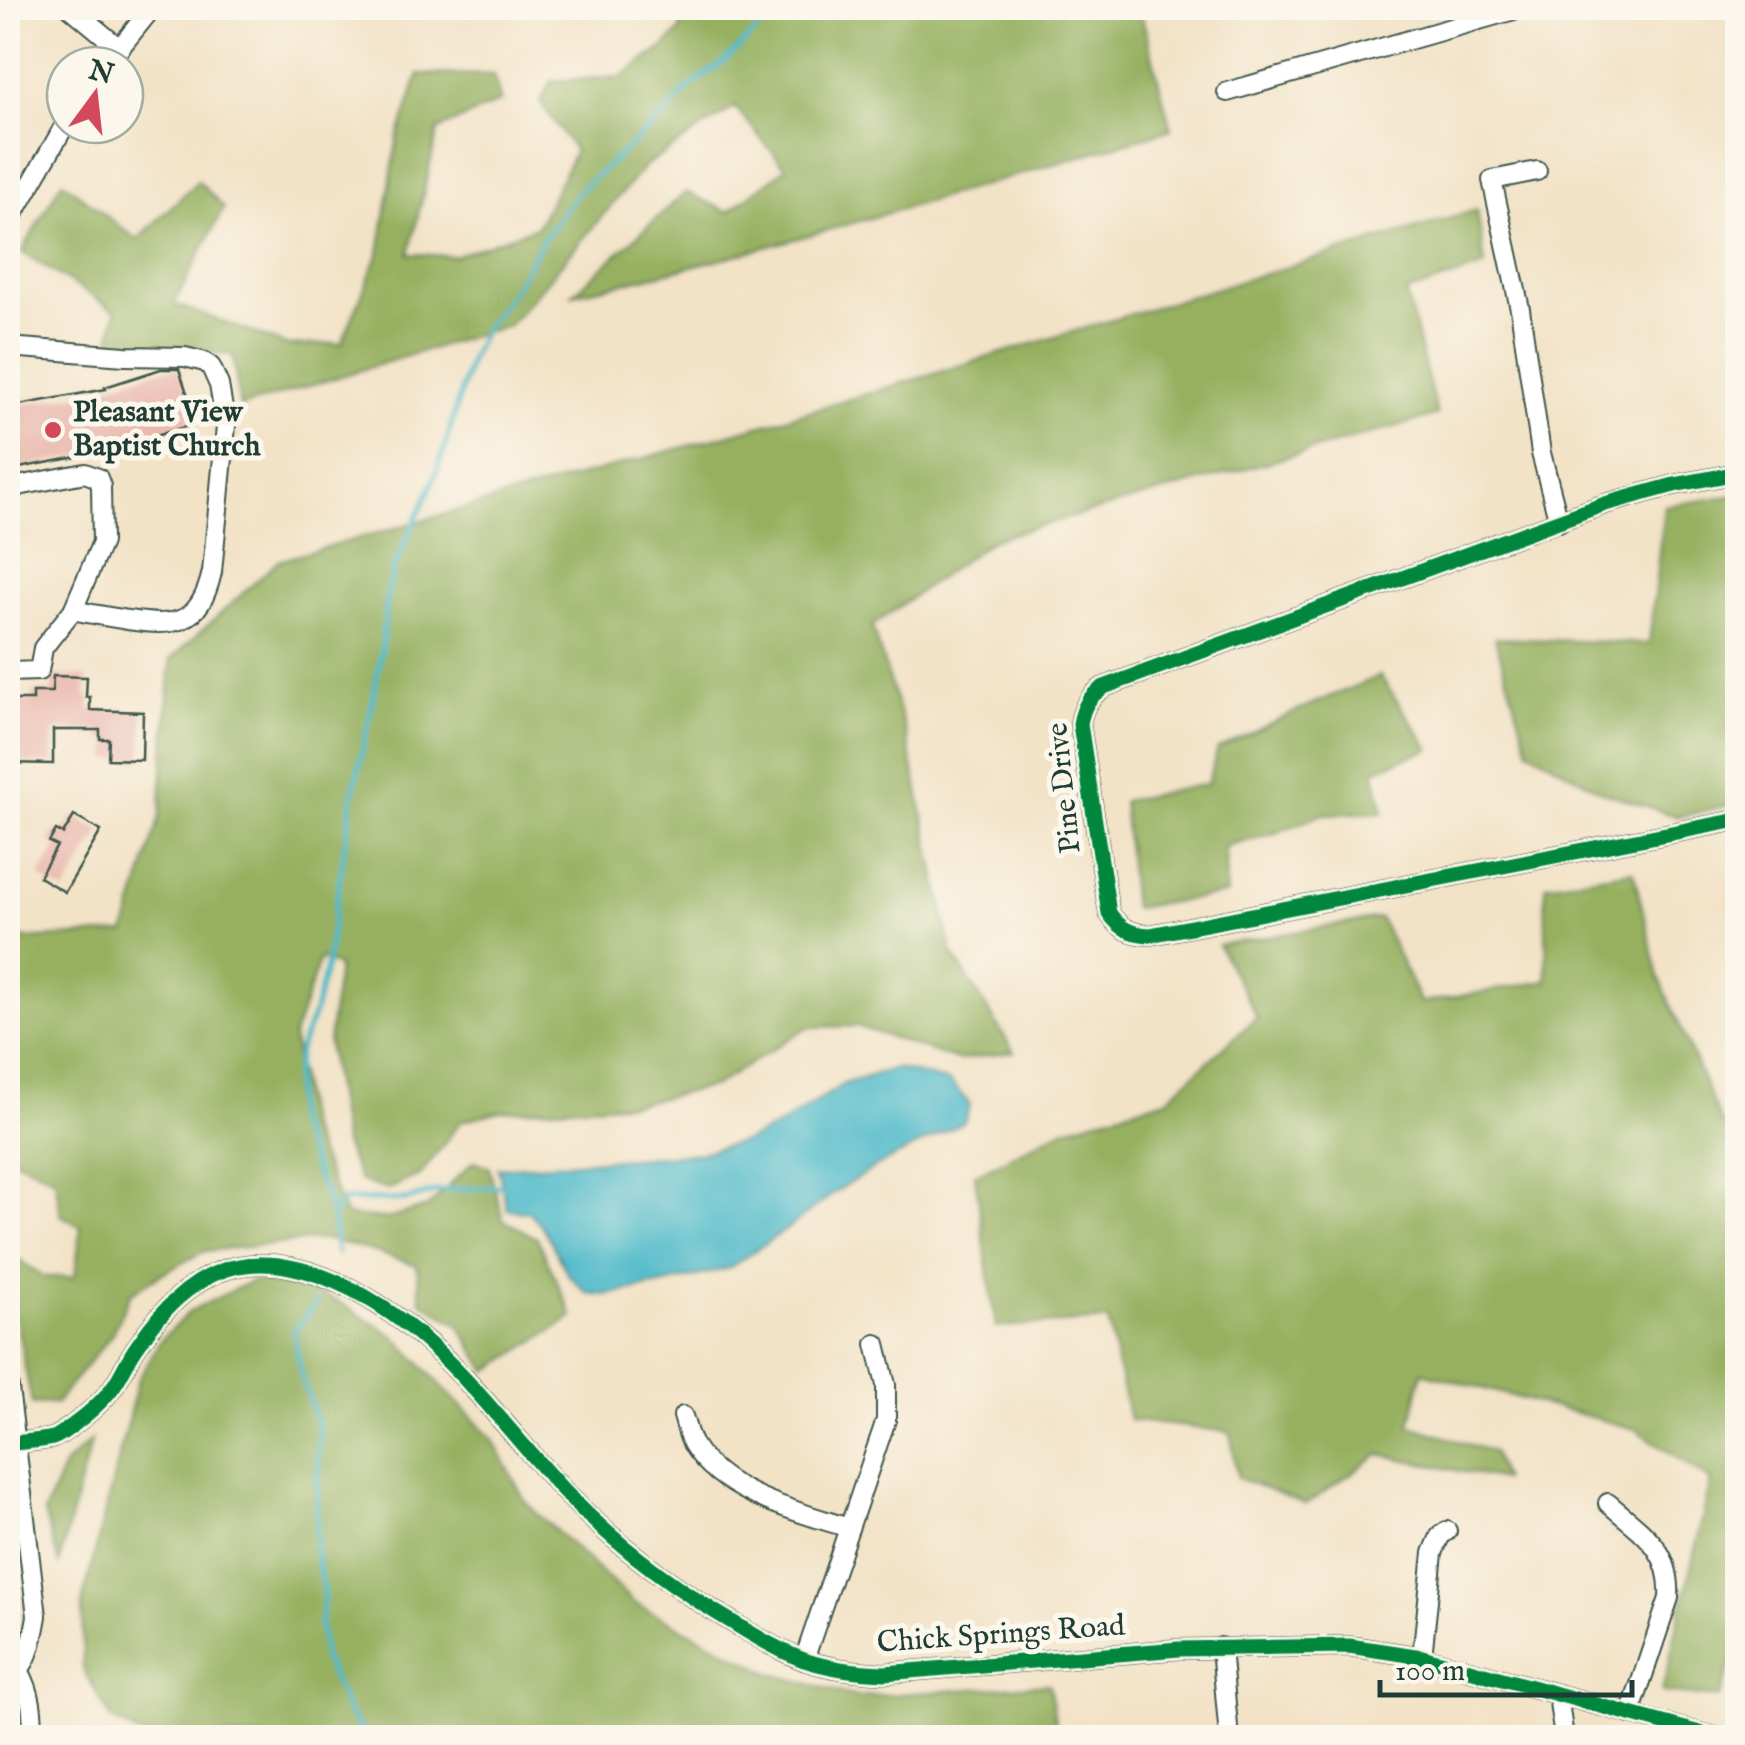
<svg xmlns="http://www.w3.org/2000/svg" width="1745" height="1745" font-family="'IM FELL English',serif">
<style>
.forest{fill:#96b061;stroke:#5a764a;stroke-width:2.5}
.water{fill:#4db9c9;stroke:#367b7e;stroke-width:2.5}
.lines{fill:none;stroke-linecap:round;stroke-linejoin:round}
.stream{stroke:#4db9c9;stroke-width:5}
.building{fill:#e8b2a7}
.minor-casing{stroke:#3f564a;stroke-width:22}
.minor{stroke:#fff;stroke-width:18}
.cycleway-casing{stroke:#fbf7ec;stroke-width:21}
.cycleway{stroke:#00873e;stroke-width:15}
.poi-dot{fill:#d1495b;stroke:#fbf7ec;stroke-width:4}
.labels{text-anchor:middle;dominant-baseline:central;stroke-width:10;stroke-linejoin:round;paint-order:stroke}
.poi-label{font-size:30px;font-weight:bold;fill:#1f3d34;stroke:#fbf7ec;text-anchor:start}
.street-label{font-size:30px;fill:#1f3d34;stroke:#fbf7ec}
</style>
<rect width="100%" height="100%" fill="#fbf7ec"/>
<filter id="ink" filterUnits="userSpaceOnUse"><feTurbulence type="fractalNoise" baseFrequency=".01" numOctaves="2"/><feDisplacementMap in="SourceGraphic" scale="20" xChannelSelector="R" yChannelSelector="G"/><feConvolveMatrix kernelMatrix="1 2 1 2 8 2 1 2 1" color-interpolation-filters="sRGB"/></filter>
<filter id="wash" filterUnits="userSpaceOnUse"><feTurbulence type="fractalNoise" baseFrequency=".0048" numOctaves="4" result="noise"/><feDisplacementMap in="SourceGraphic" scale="40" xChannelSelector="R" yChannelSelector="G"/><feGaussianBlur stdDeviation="2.25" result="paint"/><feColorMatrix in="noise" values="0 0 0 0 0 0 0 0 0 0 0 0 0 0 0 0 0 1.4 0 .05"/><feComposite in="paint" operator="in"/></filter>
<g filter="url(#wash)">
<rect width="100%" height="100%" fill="#f2e2c6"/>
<g class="forest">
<path d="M684 8H1162L1141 13 1171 129C973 188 775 250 573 294L686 192 728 212 786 168 735 107 645 166 509 325 240 407 233 355 110 343 116 311 22 252 62 181 137 240 198 181 224 208 174 304 289 346 342 343 379 253 397 141 419 74 493 75 501 101 438 130 409 254 455 256 537 227 575 151 540 102 552 81 620 77 664 47 680 31Z"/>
<polygon points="1477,210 1485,266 1406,293 1437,415 993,539 872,626 906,733 952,953 1014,1052 958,1060 857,1026 808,1027 714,1086 638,1103 500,1111 461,1121 421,1174 387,1190 359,1180 343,1141 328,1043 338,967 320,958 293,1036 307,1126 346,1216 387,1219 428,1207 474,1161 489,1167 503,1220 537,1238 573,1317 487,1371 458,1324 421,1301 417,1265 369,1250 326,1239 205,1251 161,1274 130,1294 111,1335 56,1403 32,1404 9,1283 8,1253 45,1277 75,1277 81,1227 61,1215 55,1178 8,1156 8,940 125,933 160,816 171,659 278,561 780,420"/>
<polygon points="1737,495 1737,803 1679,817 1603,792 1529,750 1495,638 1649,644 1664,506"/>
<polygon points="1380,676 1430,749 1374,770 1384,812 1323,814 1275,833 1225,846 1226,894 1133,908 1123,801 1207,784 1218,749 1310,705"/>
<polygon points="1633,871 1659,977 1721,1123 1737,1126 1738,1646 1719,1698 1662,1692 1711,1481 1636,1429 1422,1372 1410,1426 1493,1452 1503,1480 1379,1454 1306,1504 1238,1478 1230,1432 1129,1420 1108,1320 996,1327 975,1175 1063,1129 1167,1099 1257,1017 1218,945 1380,918 1421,1003 1547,981 1545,885"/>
<polygon points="254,1280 307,1289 337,1301 394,1336 493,1440 526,1503 634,1603 770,1673 856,1697 1049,1684 1058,1737 145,1738 111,1718 83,1669 82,1604 138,1380 160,1341 190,1311"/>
<polygon points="91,1441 59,1563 44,1513 65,1464"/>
</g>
<polygon class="water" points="895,1068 950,1082 970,1104 964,1122 877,1166 834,1193 787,1229 729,1268 665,1284 604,1295 587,1293 568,1274 543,1228 528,1211 507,1209 498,1168 700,1153 746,1141 780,1125 844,1084"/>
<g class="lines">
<g class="stream">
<polyline points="332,1213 345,1200 407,1200 437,1191 502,1186"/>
<polyline points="337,1254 332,1213 294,1117 295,1078 299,1050 313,1016 326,967 352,800 374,694 382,646 386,600 393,569 431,487 444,450 470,359 487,325 512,292 544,238 580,190 668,112 687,89 723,62 781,8"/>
<polyline points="317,1302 294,1331 302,1379 319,1428 316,1553 324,1595 320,1625 324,1659 349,1714 368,1738"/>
</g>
</g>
<g id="blocks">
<g class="building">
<polygon points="161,369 179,369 197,423 104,452 8,470 8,407 106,389 105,387"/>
<polygon points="53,676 87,677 86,697 90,697 90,710 143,712 142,760 108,759 109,739 100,739 100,730 53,730 53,764 8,763 8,700 33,700 33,692 52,692"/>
<polygon points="74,816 101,831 65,892 39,877 57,846 49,842 56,830 63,834"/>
</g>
</g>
</g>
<g filter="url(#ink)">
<use href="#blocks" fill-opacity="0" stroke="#3f564a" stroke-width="2.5"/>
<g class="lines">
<defs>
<g id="minor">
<polyline points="71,8 119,48"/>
<polyline points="106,65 152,8"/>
<polyline points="1227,92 1521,8"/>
<polyline points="1537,171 1492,180 1520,309 1541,453 1559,522"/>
<polyline points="8,224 65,125"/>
<path d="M8 347 125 356 185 357 205 362 211 367 219 385 226 426 212 572C200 625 176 627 128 620 110 617 91 614 73 610"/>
<path d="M1738 473 1674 485 1605 504 1104 687C1089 696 1083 707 1080 724L1109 913C1120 929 1131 934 1150 935L1738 820"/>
<polyline points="8,488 85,473 98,478 101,486 102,542 73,610 43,648 39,671 8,672"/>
<path d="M8 1380 37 1616C33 1639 29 1667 8 1679"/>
<path d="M683 1416C686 1425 688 1437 693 1445 723 1494 798 1512 849 1528"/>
<path d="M15 1443C27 1441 41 1441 53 1438 59 1436 66 1430 72 1426 88 1414 104 1401 115 1384 123 1372 129 1357 138 1345 166 1303 205 1265 258 1264 281 1263 303 1269 324 1277 429 1317 490 1412 564 1491 614 1544 674 1588 737 1625 758 1638 780 1651 804 1660 831 1669 857 1672 885 1673L1179 1649 1349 1646 1422 1657 1718 1738"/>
<path d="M1608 1503C1641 1532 1672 1548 1669 1598L1630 1714"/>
<polyline points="1221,1647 1229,1738"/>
<polyline points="1422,1657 1433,1553 1440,1536 1447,1531"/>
<polyline points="804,1660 886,1420 886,1385 876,1344"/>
<path d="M20 1672C32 1694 33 1713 33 1738"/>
<polyline points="1558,1695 1564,1738"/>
</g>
</defs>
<use href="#minor" class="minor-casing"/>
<use href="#minor" class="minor"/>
<defs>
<g id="cycleway">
<path d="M1738 473 1674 485 1605 504 1104 687C1089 696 1083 707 1080 724L1109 913C1120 929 1131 934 1150 935L1738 820"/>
<path d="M15 1443C27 1441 41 1441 53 1438 59 1436 66 1430 72 1426 88 1414 104 1401 115 1384 123 1372 129 1357 138 1345 166 1303 205 1265 258 1264 281 1263 303 1269 324 1277 429 1317 490 1412 564 1491 614 1544 674 1588 737 1625 758 1638 780 1651 804 1660 831 1669 857 1672 885 1673L1179 1649 1349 1646 1422 1657 1718 1738"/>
</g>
</defs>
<use href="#cycleway" class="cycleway-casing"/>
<use href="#cycleway" class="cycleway"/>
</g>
</g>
<circle class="poi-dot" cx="53" cy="430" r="10"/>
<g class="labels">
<g class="poi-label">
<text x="73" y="413">Pleasant View<tspan x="73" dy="34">Baptist Church</tspan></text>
</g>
<g class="street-label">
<text transform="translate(1065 788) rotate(-96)">Pine Drive</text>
<text transform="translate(1001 1635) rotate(-4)">Chick Springs Road</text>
</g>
</g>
<rect width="1745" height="1745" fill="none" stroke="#fbf7ec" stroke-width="40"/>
<g transform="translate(95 95) rotate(15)"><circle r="48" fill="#fbf7ec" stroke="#a3ada2" stroke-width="2.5"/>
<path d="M0-8L18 38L0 25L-18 38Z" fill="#d1495b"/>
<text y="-15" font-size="28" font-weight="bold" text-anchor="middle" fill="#1f3d34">N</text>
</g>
<path d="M1380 1680v15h252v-15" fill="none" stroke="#1f3d34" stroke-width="5"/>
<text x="1395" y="1680" font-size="30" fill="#1f3d34" stroke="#fbf7ec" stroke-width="8" paint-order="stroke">100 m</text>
</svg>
